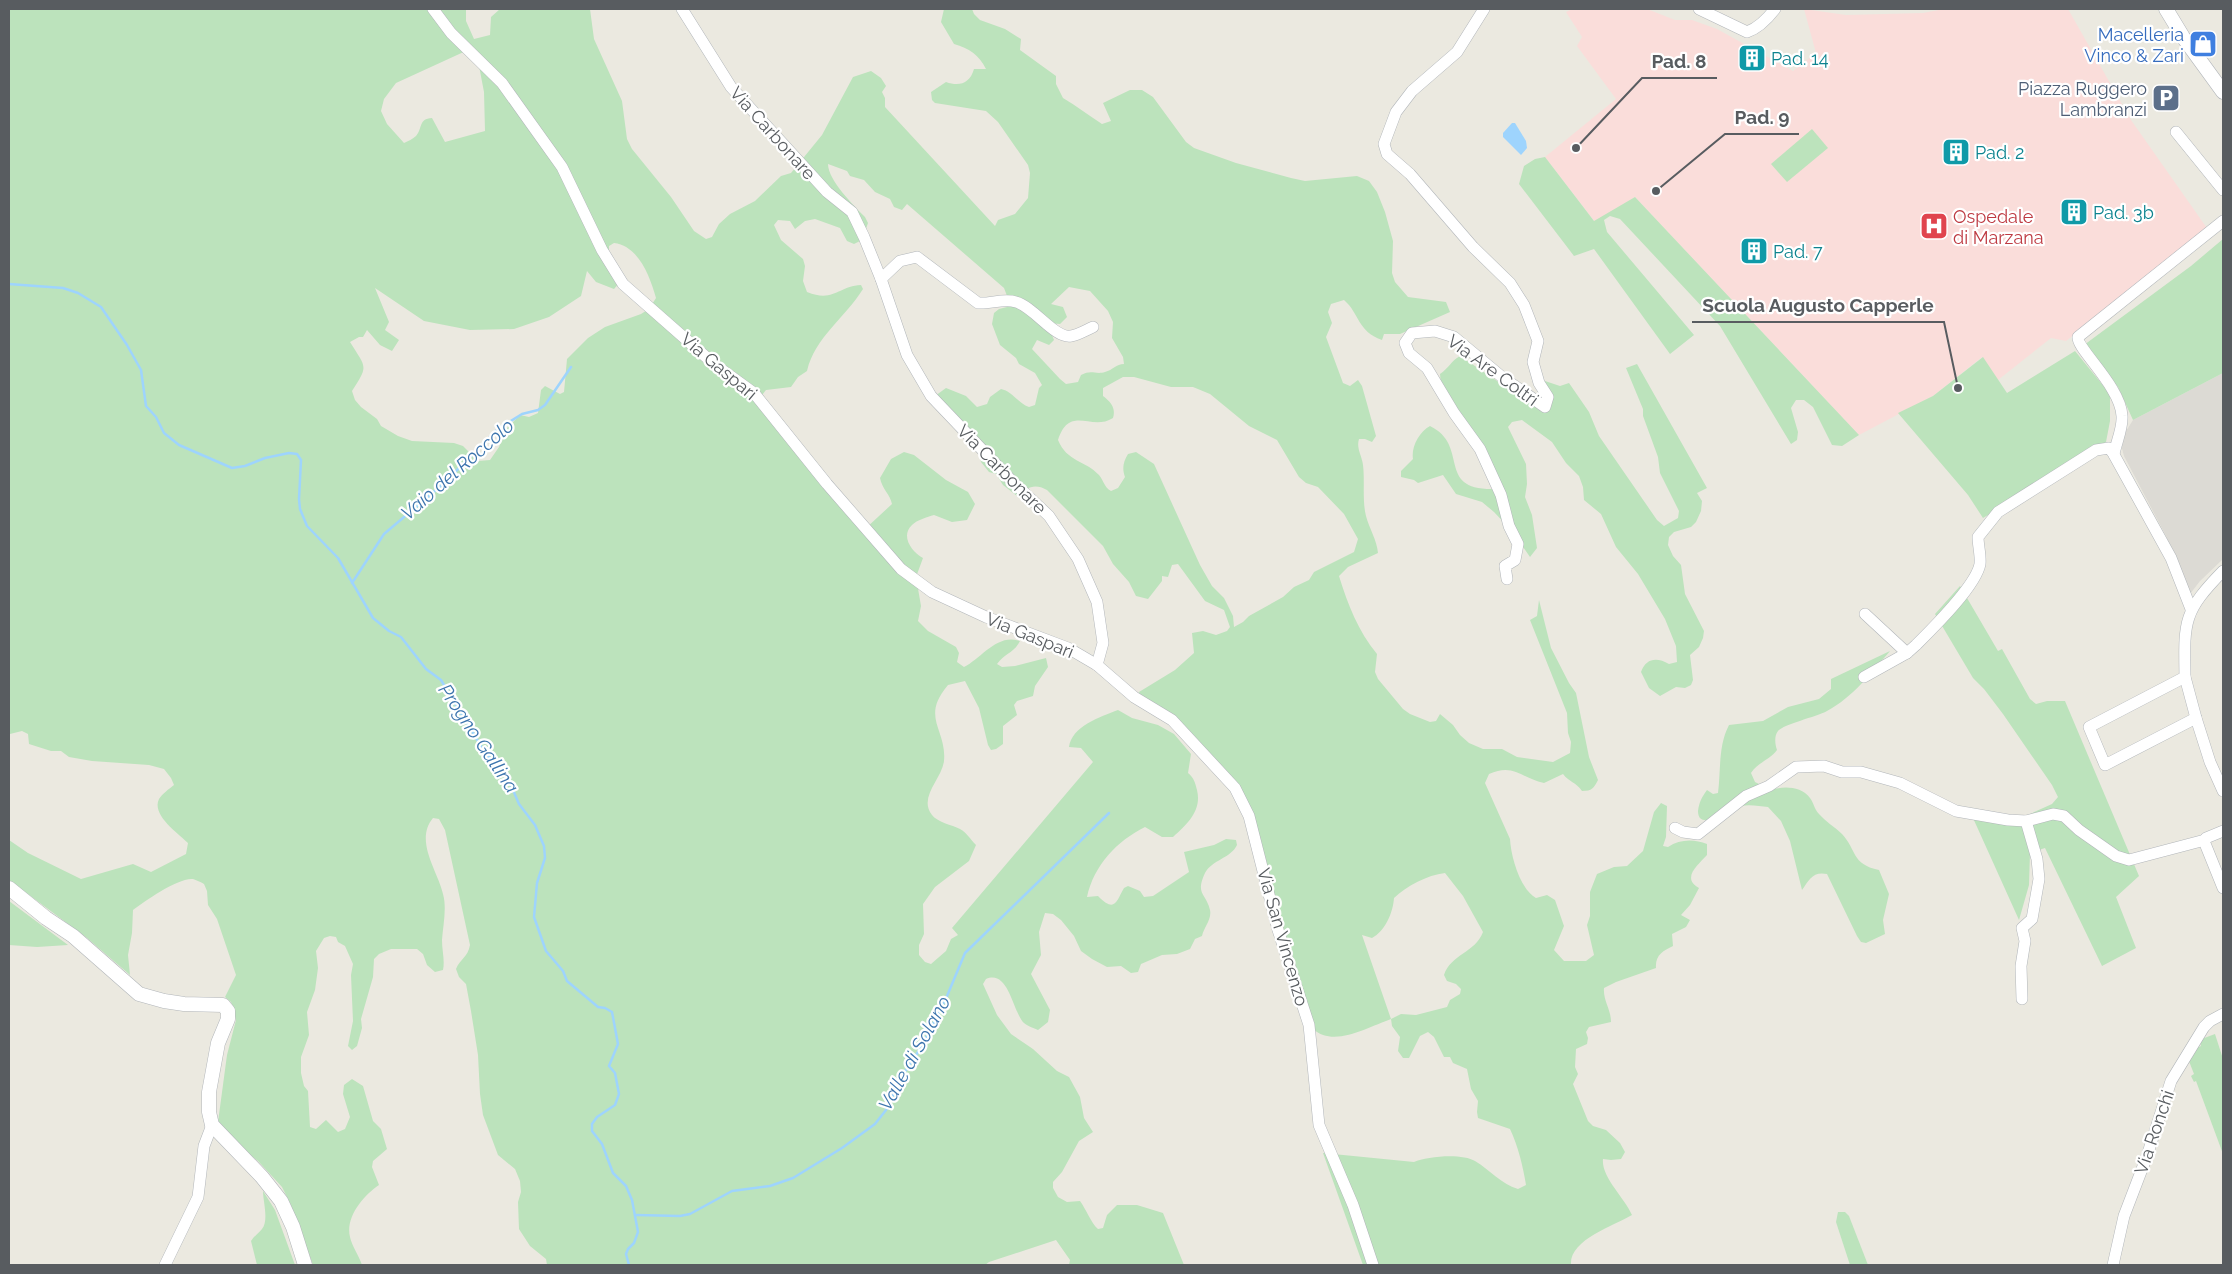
<svg xmlns="http://www.w3.org/2000/svg" width="2232" height="1274" font-family="Raleway,sans-serif">
<style>
.industrial{fill:#dcdad4}
.medical{fill:#faddda}
.green{fill:#bce3bc;fill-rule:evenodd}
.water{fill:#9ed4fd}
.lines{fill:none;stroke-linecap:round;stroke-linejoin:round}
.stream{stroke:#9ed4fd;stroke-width:2.5}
.minor-casing{stroke:#b2b6ba;stroke-width:12}
.tertiary-casing{stroke:#b2b6ba;stroke-width:15}
.minor{stroke:#fff;stroke-width:11}
.tertiary{stroke:#fff;stroke-width:14}
.labels{text-anchor:middle;dominant-baseline:central;stroke-width:4.5;stroke-linejoin:round;paint-order:stroke}
.shop-label{font-size:18px;fill:#366cbe;stroke:#fff;text-anchor:end}
.culture-label{font-size:18px;fill:#0d838f;stroke:#fff;text-anchor:start}
.service-label{font-size:18px;fill:#4e5e75;stroke:#fff;text-anchor:end}
.street-label{font-size:18px;fill:#585c60;stroke:#fff}
.health-label{font-size:18px;fill:#be3a42;stroke:#fff;text-anchor:start}
.water-label{font-size:19px;font-style:italic;fill:#3d75ae;stroke:#fff}
.leader{fill:none;stroke:#585c60;stroke-width:2}
.callout-dot{fill:#585c60;stroke:#fff;stroke-width:2}
.callout-label{font-size:19px;text-anchor:middle;font-weight:bold;fill:#585c60;stroke:#fff;stroke-width:4.5;stroke-linejoin:round;paint-order:stroke}
</style>
<rect width="100%" height="100%" fill="#ebe9e0"/>
<polygon class="industrial" points="2223,373 2223,559 2200,581 2190,594 2166,536 2124,456 2120,441 2133,420"/>
<polygon class="medical" points="1572,9 1647,9 1675,20 1692,20 1717,29 1793,71 1816,53 1804,9 1846,15 1923,13 1944,9 2068,9 2131,120 2209,231 2066,341 2051,338 1998,380 1982,357 1933,396 1859,435 1635,197 1595,222 1545,157 1616,99 1577,46 1582,37 1566,12"/>
<g class="green">
<path d="M9 9H466V21L474 39 490 35 491 17 500 9H590L594 39 622 101 627 139 632 149 671 197 694 231 706 239 712 237 719 224 730 214 755 201 781 176 791 173 822 135 853 77 871 71 881 78 886 86 882 92 885 98V107L995 226 998 220 1015 214 1028 198 1030 173 1028 165 998 122 986 111 935 103 932 100 931 92 946 82C960 87 970 83 974 69H986C979 55 969 48 954 44L941 22 944 9H972L974 14 980 20 1005 29 1021 39 1020 50 1056 76V84L1063 98C1077 106 1088 115 1102 124L1111 121 1103 103 1130 90H1142L1153 97 1186 142 1194 148 1236 163 1291 178 1305 181 1357 176 1369 181 1377 192 1385 212 1393 241 1392 273 1395 282 1408 297 1446 302 1450 312 1400 334H1384L1382 340C1357 331 1360 314 1344 300L1331 304 1328 312 1332 323 1326 337 1343 383 1350 386 1358 380 1362 386 1376 436 1372 442 1365 439H1359C1356 448 1362 456 1363 465 1365 481 1362 500 1366 516 1369 528 1377 540 1378 553L1348 567 1339 576C1348 605 1358 631 1377 654L1375 672 1378 679 1403 709 1410 714 1430 722 1436 721 1440 714 1453 725 1460 735 1469 743 1483 749H1502L1517 757 1553 762 1570 753 1571 742 1568 733 1567 713 1530 620 1537 616 1539 600 1551 648 1569 683 1576 693 1589 757 1598 780C1594 788 1592 791 1582 791 1576 782 1569 782 1563 774L1544 783C1521 778 1514 763 1489 774L1485 783 1510 839C1511 857 1520 889 1536 898L1547 895 1555 900 1564 926 1554 950 1564 961H1586L1594 955 1587 925 1590 916V892L1597 874 1614 867 1627 866 1643 851 1654 812 1661 803 1667 806 1666 837 1663 846 1668 847C1680 839 1694 839 1707 844V855C1698 865 1681 878 1699 888L1690 905 1681 915 1690 920 1686 927 1672 934 1673 946C1663 951 1655 955 1656 968L1616 982 1604 988C1603 1001 1611 1009 1611 1022L1589 1027 1586 1032 1588 1038 1587 1044 1576 1049 1575 1067 1578 1074 1573 1084 1588 1121 1593 1126 1606 1130 1620 1143 1625 1152 1621 1159 1611 1160 1603 1159C1601 1177 1625 1198 1632 1215 1613 1226 1569 1240 1571 1265H1363L1323 1153 1414 1162C1427 1156 1463 1153 1475 1161 1490 1170 1501 1184 1518 1189L1526 1185C1523 1166 1518 1146 1510 1129L1478 1118 1477 1112 1478 1101 1471 1089 1467 1069 1453 1063 1450 1057H1444L1434 1037 1428 1032 1420 1036 1409 1058H1403L1398 1051 1400 1037 1392 1026 1391 1019C1368 1027 1334 1048 1313 1029L1238 792 1194 744 1142 702 1139 692 1175 670 1194 653 1192 633 1203 631 1216 635 1227 631 1230 627 1224 610 1205 601 1178 564 1172 565 1168 577 1162 576V581L1148 599 1136 596 1129 582 1113 564 1103 546 1047 490C1035 483 1027 487 1017 496L1003 485 996 474 989 472 981 462 976 443 935 396 946 388 966 396 977 407 987 404 990 397 1001 389C1012 391 1018 403 1029 407L1035 405 1039 388 1042 385 1035 373 1019 364 1016 358 1000 345 992 324 994 313 999 309 1007 307 1009 301 1004 288 907 204 902 210 894 207 890 199 875 192 864 180 850 176 847 171 828 164C828 180 854 206 865 217L868 223 862 240 854 244 847 241 840 228 815 219 805 221 795 229 790 221 778 220 774 225 781 240 803 259 805 266 803 281 807 292C834 303 838 286 861 285L863 289C845 318 815 337 807 371L798 377 791 387 766 390 757 401 865 529 892 504C890 494 882 489 880 478L891 459 904 452 914 455 946 480 968 492 975 504 967 520 952 522 934 515C927 517 917 520 912 525 900 536 912 552 923 558L916 577 921 606 918 621 928 631 956 647 959 653 957 662 964 667C982 658 997 633 1020 641 1014 653 1005 653 997 664L1002 667 1015 666 1046 658 1048 667 1035 686 1033 696 1017 701 1014 705 1017 715 1003 726V744L996 749 991 750 988 745 979 708 965 681 948 685C920 718 947 729 944 761 942 779 918 797 932 815 937 822 952 825 960 829 967 833 970 839 976 845L969 861 935 887 923 904 924 934 919 945V955L925 962 931 964 946 951 951 939 958 935 952 928 1093 762 1081 748 1069 747C1072 726 1100 717 1118 710L1132 718 1158 725 1174 734 1191 754 1188 773C1194 778 1195 782 1197 790 1202 810 1188 824 1173 837H1162L1145 827C1117 841 1094 865 1087 897L1098 896C1115 913 1116 902 1124 888L1128 886 1140 891 1144 897 1153 896 1189 872 1184 852 1214 845 1226 839 1236 840 1237 845C1231 858 1212 860 1205 873 1195 895 1206 893 1210 910 1212 919 1204 927 1202 936L1195 939 1190 949 1177 954 1162 955 1141 964 1138 972 1131 973 1121 966 1107 967 1092 959 1081 951 1074 936 1061 920 1053 914 1045 913 1039 932 1041 955 1031 974 1050 1010 1048 1022 1038 1030C1034 1028 1027 1026 1024 1023 1013 1013 1009 969 986 979L983 984 997 1015 1011 1034 1033 1049 1057 1071 1069 1077 1080 1097 1084 1118 1093 1132 1079 1141 1062 1172 1053 1182V1188L1058 1197 1067 1202 1080 1201C1086 1209 1091 1223 1098 1229L1103 1228 1107 1215 1117 1205H1137L1163 1213 1184 1265H1069L1070 1260 1056 1240 989 1262 985 1265H547L546 1259 530 1246 519 1229 518 1202 521 1192 520 1181 515 1169 498 1155 483 1115 480 1094 478 1055 471 1011 466 984 459 977 456 969C460 959 468 957 470 945L445 830 439 819 433 818C414 841 438 871 443 894 447 908 443 926 442 940 442 951 445 960 443 970L435 972 427 965 423 954 417 949H391L379 954 374 959 373 977 361 1019 362 1028 357 1046 352 1050 348 1046 353 1021 351 975 353 964 345 946 338 942 336 937 330 936 324 938 316 951 318 968 315 990 307 1012 309 1035 301 1057V1073L304 1086 308 1091 310 1127 316 1129 326 1120 338 1132 345 1129 350 1117 343 1094 344 1085 352 1079 363 1086 373 1121 381 1129 387 1149 373 1161 372 1167 379 1185C364 1195 345 1217 350 1237 352 1246 359 1256 362 1265H313L290 1203 282 1187 258 1161 228 1138 218 1122 227 1055 236 1020 231 1002 225 997 236 975 217 919 208 905 207 891 204 884C201 882 196 880 193 879 179 877 145 901 133 910L132 933 128 955 130 975 87 938 9 880V840L28 853 81 879 133 864 151 872 186 854 188 843C179 834 151 815 159 799 162 794 169 789 174 785L171 778 164 769 149 765 92 761 69 757 61 751H51L29 744 28 734 22 731 10 734 9 742ZM468 50H476L484 92 485 131 445 142 432 118C418 119 423 128 416 136 413 139 408 141 404 143L387 124 381 111 384 99 396 83ZM614 243C639 246 650 277 656 298L649 309 641 314 605 327 588 338 567 359 564 392 560 394 545 386 541 390 538 413 529 417 520 415 506 429 499 447 490 460 478 461 463 446 454 443 412 441 398 436 381 426 377 419 361 407 355 400 352 391C369 365 366 368 350 342L359 337H363L367 330 380 345 392 351 399 340 385 330 389 322 375 288 424 321 470 330 514 329 549 317 581 296 587 271 596 282 614 289 620 282 609 252V246ZM1069 287 1090 291 1108 311 1113 322 1112 338 1123 357 1124 364C1116 364 1113 370 1105 372 1095 375 1092 369 1081 375L1078 382 1066 384 1060 379 1032 349 1037 340 1049 345 1054 340 1047 323 1060 324 1067 317 1063 307 1051 304ZM1123 377H1134L1171 387H1193L1210 394 1249 426 1277 440 1299 477 1306 483 1318 487 1344 514 1358 539 1354 552 1314 572 1309 580 1294 587 1283 597 1249 616 1243 622 1234 627 1233 616 1224 598 1212 586 1200 565 1154 464 1136 452 1128 454C1123 462 1122 469 1125 477L1118 488 1111 491C1104 487 1104 481 1099 475 1085 460 1067 462 1058 440 1070 404 1091 432 1113 418 1116 408 1111 402 1103 396V388ZM1445 873 1463 896 1483 932C1475 953 1451 954 1444 975L1447 981 1456 984 1461 989 1460 994 1450 1000 1447 1007 1416 1015 1401 1014 1391 1019 1362 935 1372 938C1385 931 1393 913 1394 898 1407 886 1427 875 1445 873Z"/>
<polygon points="1812,129 1828,148 1787,182 1771,164"/>
<polygon points="1545,157 1594,221 1635,197 1859,435 1842,446 1832,445 1813,407 1804,400 1796,400 1791,408 1798,432 1797,440 1791,444 1720,326 1620,219 1610,216 1604,220 1607,232 1694,335 1670,354 1594,249 1574,256 1519,184 1524,166 1535,159"/>
<polygon points="2223,239 2223,373 2133,420 2118,387 2084,345 2191,266"/>
<polygon points="2075,351 2110,394 2110,421 2106,442 1983,518 1968,495 1898,413 1933,396 1983,357 2007,393"/>
<path d="M1460 356 1543 412 1545 381 1560 386 1569 383 1589 412 1599 436 1657 520 1664 526 1678 518 1679 511 1660 473 1658 457 1643 416V409L1626 368 1637 364 1707 488 1697 493 1702 501 1701 511 1696 522 1691 527 1674 532 1669 537 1668 545 1673 556 1681 565 1685 594 1704 631 1703 638 1699 647 1690 655 1693 680 1691 685 1685 688 1676 687 1660 696 1649 688 1641 672C1646 658 1657 657 1669 664L1677 662 1676 646 1665 619 1638 574 1616 547 1601 514 1584 500 1583 487 1579 476 1566 463 1552 442 1522 420 1512 422 1508 427 1526 464 1527 484 1525 497 1532 515 1537 548 1530 557 1512 531 1494 512 1482 502 1456 494 1443 475 1418 483 1414 480 1401 477V471L1413 459C1411 447 1419 432 1430 426 1471 446 1434 491 1496 489L1441 384 1440 374C1449 368 1451 361 1460 356Z"/>
<polygon points="1960,586 1998,651 2002,649 2030,699 2036,704 2047,701 2065,701 2139,876 2116,897 2136,948 2102,966 2045,848 2030,853 2029,885 2019,920 1973,818 2019,819 2052,804 2058,797 2052,785 2003,714 1984,689 1973,678 1935,614"/>
<path d="M1890 651C1871 673 1853 697 1827 711 1816 717 1784 724 1778 731 1774 736 1775 744 1777 750 1770 760 1758 762 1751 773L1755 782 1771 790C1783 786 1801 786 1810 798 1814 803 1814 809 1819 814 1826 822 1835 827 1842 834 1857 850 1851 864 1879 870L1889 894 1883 920 1885 934 1866 943 1861 942 1857 936 1827 874C1813 871 1809 880 1802 890L1790 841 1781 821 1768 807C1760 806 1749 804 1741 806 1732 809 1698 833 1698 811 1699 802 1702 797 1707 790L1713 794 1718 793C1721 770 1718 746 1729 725L1763 721 1788 707 1819 699 1831 689V679Z"/>
<polygon points="9,901 68,945 37,947 9,945"/>
<polygon points="2215,1034 2223,1059 2223,1154 2196,1081 2194,1082 2191,1076 2194,1074 2187,1056 2189,1051 2201,1046 2199,1040"/>
<path d="M263 1191 275 1210 295 1265H257L251 1241C255 1235 259 1233 262 1229 269 1221 263 1201 263 1191Z"/>
<polygon points="1838,1212 1845,1212 1849,1216 1868,1265 1850,1265 1836,1222"/>
</g>
<polygon class="water" points="1512,123 1515,123 1526,141 1527,148 1521,155 1503,137 1503,133"/>
<g class="lines">
<g class="stream">
<polyline points="9,284 63,288 78,293 101,307 127,345 141,370 146,406 156,417 164,433 179,445 232,468 245,466 265,458 289,453 297,454 301,460 299,499 300,509 307,526 338,558 373,618 389,631 401,637 426,669 441,680 484,751 501,772 507,776 519,804 535,825 544,846 545,858 537,883 534,917 546,951 563,971 567,981 598,1007 605,1008 612,1012 618,1044 609,1066 615,1073 619,1094 615,1105 597,1117 592,1124 592,1131 602,1144 613,1173 626,1186 632,1200 638,1232 634,1243 628,1249 626,1254 629,1265"/>
<polyline points="352,583 384,534 443,484 498,429 522,414 538,410 545,405 571,367"/>
<polyline points="636,1215 680,1216 690,1214 732,1191 770,1186 793,1178 842,1148 875,1124 886,1110 902,1076 922,1046 947,996 965,953 1109,813"/>
</g>
<defs>
<g id="minor">
<polyline points="433,9 451,33 502,83 562,167 602,250 623,284 714,364 754,393 827,484 901,569 932,592 986,617 1068,648 1097,665 1134,697 1172,720 1235,788 1249,816 1278,930 1309,1025 1319,1125 1353,1205 1373,1265"/>
<polyline points="682,9 731,87 827,192 852,212 864,237 881,279 907,355 931,396 1012,481 1049,516 1078,559 1097,602 1103,643 1097,665"/>
<polyline points="1484,9 1457,52 1412,91 1396,112 1384,144 1387,154 1410,174 1473,247 1510,283 1524,305 1538,341 1533,362 1539,383 1548,397 1545,407 1502,377 1454,337 1435,331 1412,333 1405,343 1409,353 1427,368 1454,413 1480,449 1501,495 1509,526 1518,544 1515,560 1505,566 1507,579"/>
<path d="M1699 9 1747 32C1759 28 1768 18 1775 9"/>
<polyline points="2176,132 2223,190"/>
<path d="M881 279 900 261 917 257 978 303C991 304 1004 298 1016 302 1034 307 1055 339 1071 336 1078 335 1086 330 1093 327"/>
<path d="M2114 454C2116 443 2123 428 2122 416 2121 387 2076 348 2078 337L2223 221"/>
<path d="M2223 571C2183 612 2184 621 2185 677L2089 727 2105 765 2196 718 2210 762 2223 791"/>
<polyline points="1865,614 1907,653"/>
<path d="M1864 677 1907 653 1916 645C1933 628 1976 586 1980 564 1981 556 1978 545 1978 537L1998 512 2096 450 2109 448 2113 453 2171 558 2191 609"/>
<polyline points="2185,677 2196,718"/>
<polyline points="1675,828 1683,832 1698,834 1746,796 1769,786 1796,767 1824,766 1842,772 1861,772 1900,783 1956,811 2008,820 2026,821 2053,814 2064,816 2079,830 2116,856 2129,860 2205,840"/>
<polyline points="2223,831 2206,838 2204,841 2223,888"/>
<polyline points="2022,999 2021,966 2025,941 2022,928 2032,919 2039,879 2037,859 2026,821"/>
<polyline points="165,1265 198,1197 204,1146 212,1125"/>
<polyline points="2113,1265 2124,1216 2147,1156 2171,1081 2204,1027 2210,1021 2223,1014"/>
</g>
<g id="tertiary">
<polyline points="2166,9 2183,37 2223,92"/>
<polyline points="9,888 46,918 73,936 139,994 164,1001 184,1004 223,1005 228,1011 228,1019 218,1043 209,1092 209,1112 212,1125 262,1177 281,1201 293,1227 305,1265"/>
</g>
</defs>
<use href="#minor" class="minor-casing"/>
<use href="#tertiary" class="tertiary-casing"/>
<use href="#minor" class="minor"/>
<use href="#tertiary" class="tertiary"/>
</g>
<defs>
<symbol id="shop-square" viewBox="-11 -11 22 22"><rect x="-9" y="-9" width="18" height="18" rx="4" fill="#3f7fe0" stroke="#fff"/><path d="M-5-2.5h2.3a2.7 3.5 0 0 1 5.4 0H5L5.5 6h-11ZM-1.5-2.5h3a1.5 2.3 0 0 0-3 0Z" fill="#fff"/></symbol>
<symbol id="building-square" viewBox="-11 -11 22 22"><rect x="-9" y="-9" width="18" height="18" rx="4" fill="#0f9aa8" stroke="#fff"/><path d="M-4-6H4V6H1V3H-1V6H-4ZM-2.5-4.3h1.7v1.8h-1.7ZM.8-4.3h1.7v1.8H.8ZM-2.5-1h1.7V.8h-1.7ZM.8-1h1.7V.8H.8Z" fill="#fff"/></symbol>
<symbol id="parking-square" viewBox="-11 -11 22 22"><rect x="-9" y="-9" width="18" height="18" rx="4" fill="#5c6f8a" stroke="#fff"/><path d="M-3.5-5.5H1a3.5 3.5 0 0 1 0 7H-1V5.5H-3.5ZM-1-3.4V-.6H.8a1.4 1.4 0 0 0 0-2.8Z" fill="#fff"/></symbol>
<symbol id="hospital-square" viewBox="-11 -11 22 22"><rect x="-9" y="-9" width="18" height="18" rx="4" fill="#e0444e" stroke="#fff"/><path d="M-5-5h3v3.5h4V-5h3V5h-3V1.5h-4V5h-3Z" fill="#fff"/></symbol>
</defs>
<g fill-rule="evenodd">
<use href="#shop-square" x="2187" y="28" width="32" height="32"/>
<use href="#building-square" x="1736" y="42" width="32" height="32"/>
<use href="#parking-square" x="2150" y="82" width="32" height="32"/>
<use href="#building-square" x="1940" y="136" width="32" height="32"/>
<use href="#building-square" x="2058" y="196" width="32" height="32"/>
<use href="#hospital-square" x="1918" y="210" width="32" height="32"/>
<use href="#building-square" x="1738" y="235" width="32" height="32"/>
</g>
<g class="labels">
<g class="shop-label">
<text x="2184" y="34">Macelleria<tspan x="2184" dy="21">Vinco &amp; Zari</tspan></text>
</g>
<g class="culture-label">
<text x="1771" y="58">Pad. 14</text>
<text x="1975" y="152">Pad. 2</text>
<text x="2093" y="212">Pad. 3b</text>
<text x="1773" y="251">Pad. 7</text>
</g>
<g class="service-label">
<text x="2147" y="88">Piazza Ruggero<tspan x="2147" dy="21">Lambranzi</tspan></text>
</g>
<g class="street-label">
<text transform="translate(773 133) rotate(48)">Via Carbonare</text>
<text transform="translate(719 366) rotate(40)">Via Gaspari</text>
<text transform="translate(1493 370) rotate(36)">Via Are Coltri</text>
<text transform="translate(1002 469) rotate(45)">Via Carbonare</text>
<text transform="translate(1030 635) rotate(22)">Via Gaspari</text>
<text transform="translate(1283 937) rotate(74)">Via San Vincenzo</text>
<text transform="translate(2154 1132) rotate(-71)">Via Ronchi</text>
</g>
<g class="health-label">
<text x="1953" y="216">Ospedale<tspan x="1953" dy="21">di Marzana</tspan></text>
</g>
<g class="water-label">
<text transform="translate(457 469) rotate(-41)">Vaio del Roccolo</text>
<text transform="translate(479 738) rotate(56)">Progno Gallina</text>
<text transform="translate(914 1053) rotate(-61)">Valle di Solano</text>
</g>
</g>
<path class="leader" d="M1576 148L1642 78H1717M1656 191L1725 134H1799M1958 388L1944 322H1692"/>
<g class="callout-dot">
<circle cx="1576" cy="148" r="5"/>
<circle cx="1656" cy="191" r="5"/>
<circle cx="1958" cy="388" r="5"/>
</g>
<g class="callout-label">
<text x="1679" y="68">Pad. 8</text>
<text x="1762" y="124">Pad. 9</text>
<text x="1818" y="312">Scuola Augusto Capperle</text>
</g>
<rect width="2232" height="1274" fill="none" stroke="#585c60" stroke-width="20"/>
</svg>
